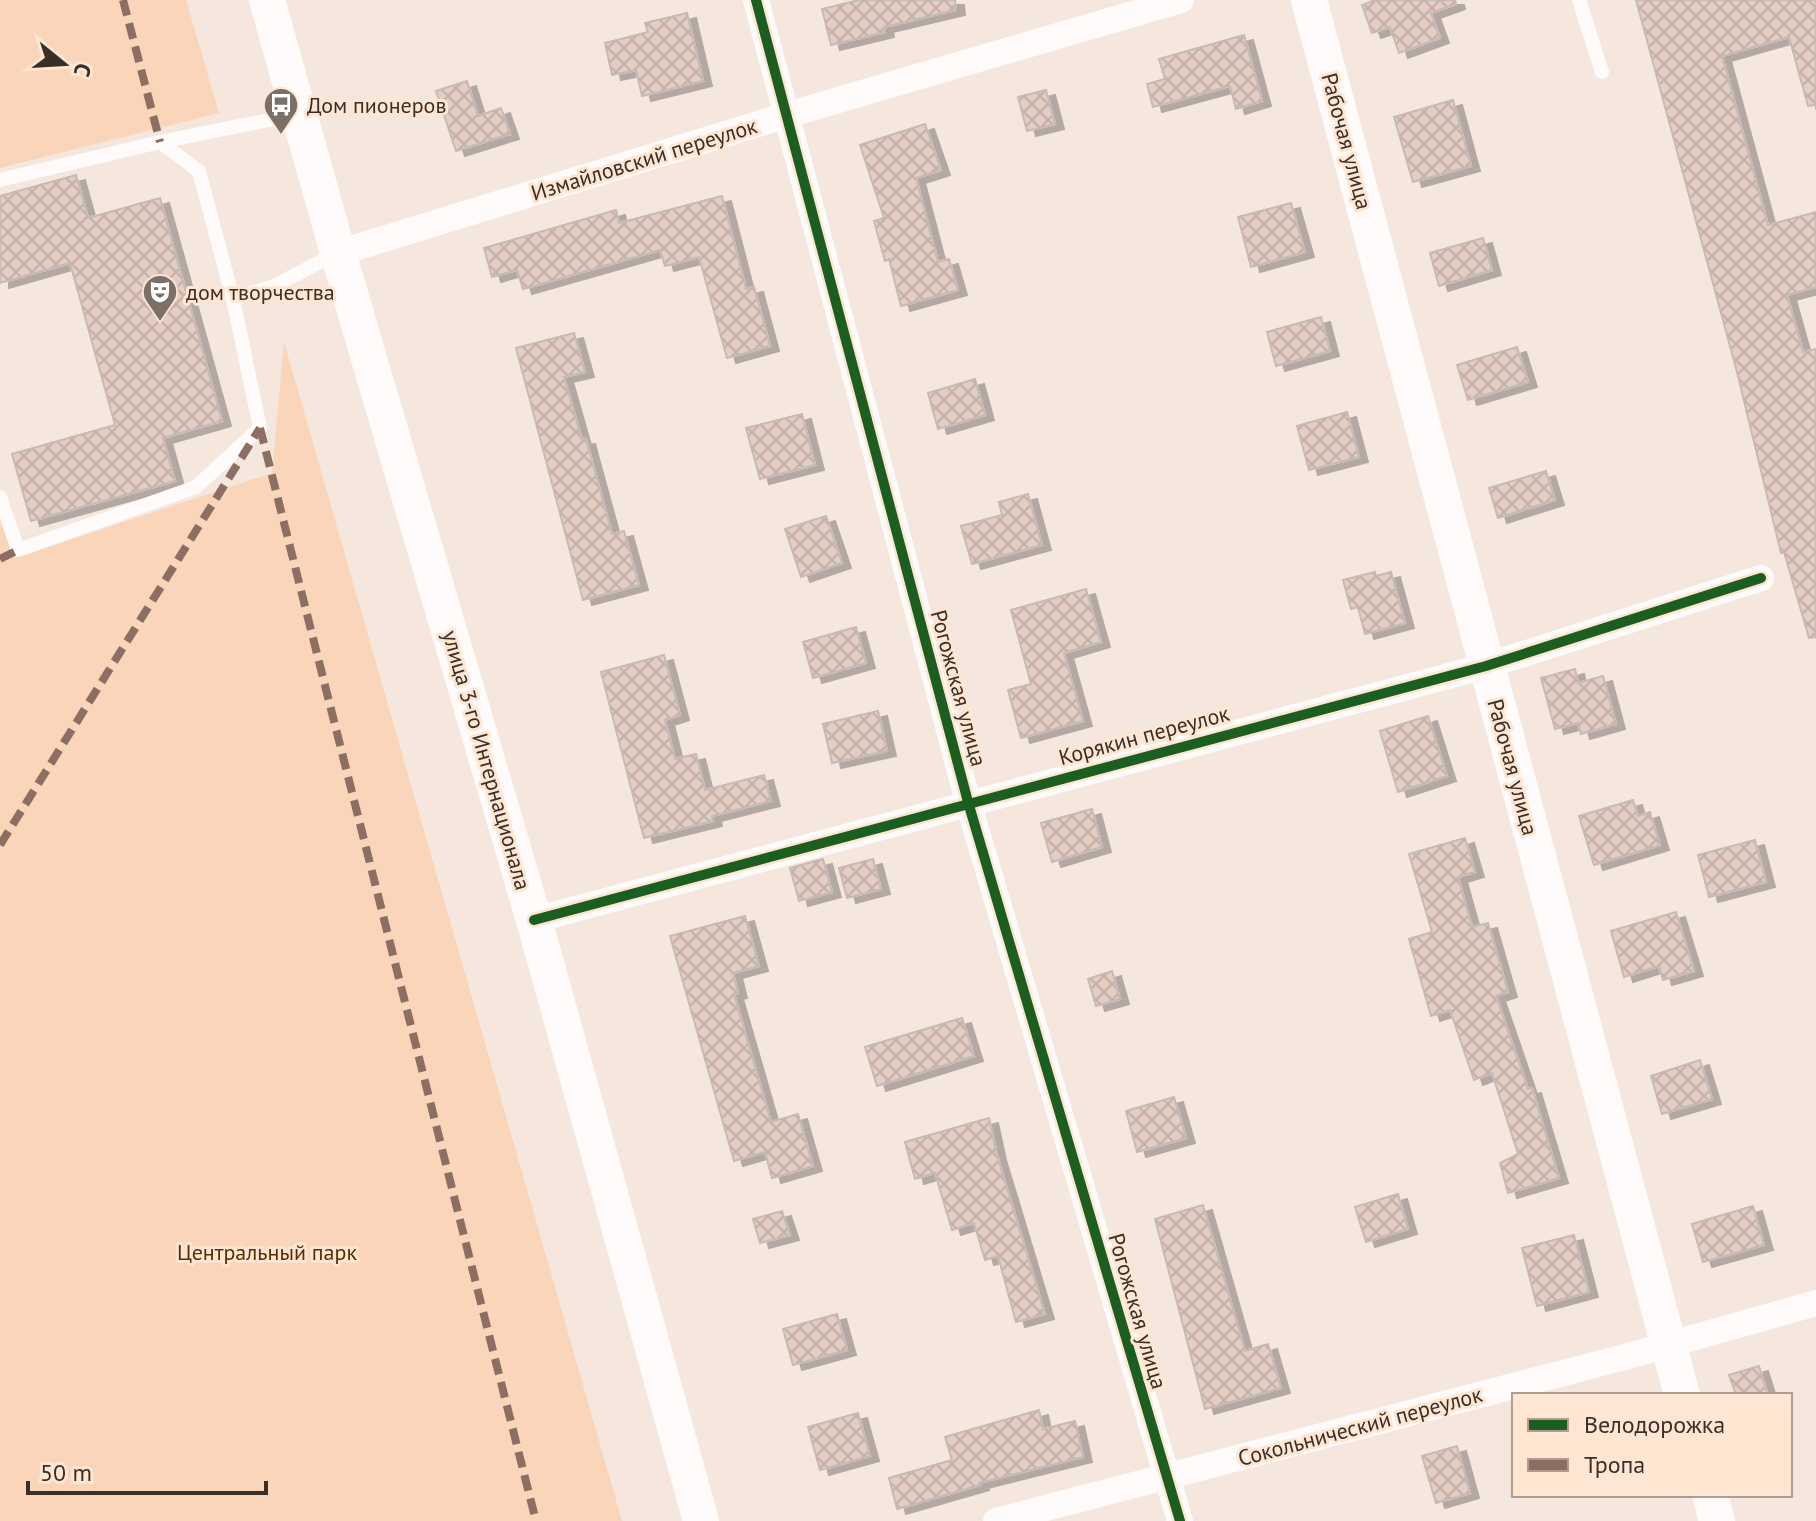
<svg xmlns="http://www.w3.org/2000/svg" width="1816" height="1521" font-family="'PT Sans',sans-serif">
<style>
.park{fill:#fad5b9}
.building{fill:url(#building-cross-hatch);stroke:#c6bab4;stroke-width:2;filter:url(#shadow)}
.lines{fill:none;stroke-linecap:round;stroke-linejoin:round}
.service{stroke:#fefbfa;stroke-width:14}
.minor{stroke:#fefbfa;stroke-width:26}
.secondary{stroke:#fefbfa;stroke-width:36}
.quiet{stroke:#8d6e63;stroke-width:8;stroke-dasharray:16 8;stroke-linecap:butt}
.cycleway-casing{stroke:#ffe6d3;stroke-width:15}
.cycleway{stroke:#1b5e20;stroke-width:10}
.labels{text-anchor:middle;dominant-baseline:central;stroke-width:6;stroke-linejoin:round;paint-order:stroke}
.poi-label{font-size:22px;fill:#392f28;stroke:#ffe6d3;text-anchor:start}
.street-label{font-size:22px;fill:#392f28;stroke:#ffe6d3}
.park-label{font-size:22px;fill:#582d00;stroke:#ffe6d3}
</style>
<defs>
<pattern id="building-cross-hatch" width="8" height="8" patternUnits="userSpaceOnUse" patternTransform="scale(2)"><rect width="8" height="8" fill="#e4cdc3"/><path d="M0 0l8 8M0 8l8-8" fill="none" stroke="#c4b0a8"/></pattern>
<filter id="shadow"><feDropShadow dx="9" dy="5" stdDeviation="0" flood-color="#0004"/></filter>
</defs>
<rect width="100%" height="100%" fill="#f5e7dd"/>
<g class="park">
<polygon points="0,0 186,0 219,113 0,168"/>
<polygon points="284,342 622,1521 0,1521 0,517 15,558 272,473"/>
</g>
<g class="building">
<polygon points="859,0 955,0 956,10 884,27 885,32 831,45 822,9"/>
<polygon points="1375,0 1455,0 1456,4 1431,13 1440,38 1399,53 1390,27 1372,33 1362,5"/>
<polygon points="1636,0 1816,0 1816,105 1808,106 1789,37 1722,56 1768,225 1816,212 1816,287 1787,295 1803,352 1816,349 1816,637 1809,638 1784,552 1781,553 1736,368"/>
<polygon points="687,13 703,81 642,96 636,70 612,75 605,43 648,32 645,23"/>
<polygon points="1244,35 1262,101 1236,109 1230,86 1153,107 1147,84 1165,79 1159,59"/>
<polygon points="467,81 478,116 501,108 510,134 456,151 436,91"/>
<polygon points="1046,90 1055,124 1027,131 1018,97"/>
<polygon points="1453,100 1471,166 1413,182 1394,117"/>
<polygon points="925,124 941,170 916,178 938,262 949,259 958,290 901,306 889,259 885,261 874,221 884,218 860,145"/>
<polygon points="76,175 88,218 160,198 222,421 163,438 175,481 31,521 12,454 115,425 70,263 0,283 0,196"/>
<polygon points="722,196 746,289 754,287 770,346 727,358 699,257 665,266 660,250 523,289 517,270 492,277 484,248 616,210 619,223"/>
<polygon points="1291,203 1305,252 1251,267 1238,217"/>
<polygon points="1483,238 1492,270 1439,286 1430,253"/>
<polygon points="1321,317 1330,351 1276,366 1267,332"/>
<polygon points="574,333 585,372 564,377 582,440 586,439 612,534 624,531 639,585 583,600 516,348"/>
<polygon points="1517,347 1528,382 1468,400 1457,365"/>
<polygon points="975,379 985,415 938,429 928,393"/>
<polygon points="1347,412 1359,457 1309,470 1297,426"/>
<polygon points="802,414 815,465 760,479 746,428"/>
<polygon points="1546,471 1555,500 1498,518 1489,488"/>
<polygon points="1028,494 1042,545 972,564 961,526 1002,515 999,502"/>
<polygon points="826,516 842,563 801,577 785,529"/>
<polygon points="1375,572 1376,576 1391,572 1405,623 1365,634 1358,607 1351,609 1343,580"/>
<polygon points="1086,589 1101,642 1064,653 1083,721 1021,738 1008,690 1031,684 1011,610"/>
<polygon points="856,627 866,663 813,678 803,642"/>
<polygon points="664,655 680,715 665,720 675,759 696,754 705,790 764,775 771,801 712,816 713,821 644,838 601,672"/>
<polygon points="1575,669 1578,683 1603,676 1616,724 1581,734 1578,723 1555,729 1541,678"/>
<polygon points="878,711 887,751 832,763 823,724"/>
<polygon points="1428,716 1447,776 1398,792 1380,731"/>
<polygon points="1633,800 1638,816 1650,812 1660,845 1594,865 1579,816"/>
<polygon points="1092,809 1102,847 1052,862 1041,823"/>
<polygon points="1465,838 1475,872 1458,877 1472,927 1488,923 1508,992 1496,996 1528,1089 1532,1088 1559,1178 1508,1193 1500,1163 1518,1154 1492,1073 1474,1080 1450,1010 1431,1016 1409,939 1432,932 1409,854"/>
<polygon points="1755,840 1766,882 1709,897 1698,855"/>
<polygon points="823,859 832,892 799,901 790,868"/>
<polygon points="873,859 881,889 847,898 839,868"/>
<polygon points="1676,912 1694,971 1663,980 1659,966 1624,977 1611,931"/>
<polygon points="745,916 759,966 733,973 738,993 734,994 771,1122 798,1114 813,1166 772,1178 765,1152 734,1161 670,936"/>
<polygon points="1112,971 1120,999 1096,1006 1088,979"/>
<polygon points="962,1018 974,1056 877,1086 865,1047"/>
<polygon points="1700,1060 1712,1099 1662,1114 1651,1076"/>
<polygon points="1174,1097 1186,1138 1137,1152 1126,1111"/>
<polygon points="989,1118 997,1155 1045,1314 1016,1322 998,1256 985,1260 974,1223 952,1230 935,1173 915,1179 905,1142"/>
<polygon points="1398,1194 1408,1229 1366,1242 1355,1207"/>
<polygon points="1203,1205 1245,1351 1268,1344 1281,1388 1205,1409 1155,1219"/>
<polygon points="1753,1206 1764,1245 1703,1262 1692,1224"/>
<polygon points="782,1211 790,1235 760,1243 753,1219"/>
<polygon points="1574,1235 1589,1292 1537,1306 1522,1248"/>
<polygon points="837,1314 847,1350 793,1365 783,1329"/>
<polygon points="1759,1366 1768,1395 1736,1395 1729,1375"/>
<polygon points="1039,1410 1043,1429 1075,1421 1083,1457 979,1483 980,1485 897,1509 889,1478 952,1460 945,1437"/>
<polygon points="858,1413 870,1456 820,1470 808,1427"/>
<polygon points="1457,1446 1470,1493 1436,1503 1422,1456"/>
</g>
<g class="lines">
<g class="service">
<polyline points="1579,0 1602,72"/>
<polyline points="160,142 299,114"/>
<polyline points="0,180 160,142 199,171 233,299 260,428 196,487 18,550 0,497"/>
<polyline points="233,299 274,286 337,253"/>
</g>
<g class="minor">
<polyline points="756,0 968,802 1180,1521"/>
<polyline points="338,253 787,115 1181,0"/>
<polyline points="534,920 1486,666 1761,578"/>
<polyline points="996,1521 1621,1358 1816,1303"/>
</g>
<g class="secondary">
<polyline points="267,0 338,253 534,920 701,1521"/>
<polyline points="1309,0 1682,1395"/>
<polyline points="1710,1495 1717,1521"/>
</g>
<g class="quiet">
<polyline points="123,0 160,142"/>
<polyline points="260,428 536,1521"/>
<polyline points="0,559 18,550"/>
<polyline points="0,845 260,428"/>
</g>
<defs>
<g id="cycleway">
<polyline points="756,0 968,802 1180,1521"/>
<polyline points="534,920 1486,666 1761,578"/>
</g>
</defs>
<use href="#cycleway" class="cycleway-casing"/>
<use href="#cycleway" class="cycleway"/>
</g>
<defs>
<symbol id="bus-pin" viewBox="-11 -11 22 30"><path d="M0 17L-7.5 6A9.5 9.5 0 1 1 7.5 6Z" fill="#7b6f67" stroke="#ffe6d3"/><path d="M-5-6H5V4H4V6H2V4H-2V6H-4V4H-5ZM-3.5-4V0h7V-4ZM-3.5 1.2v1.5H-2V1.2ZM2 1.2v1.5H3.5V1.2Z" fill="#fff"/></symbol>
<symbol id="theatre-pin" viewBox="-11 -11 22 30"><path d="M0 17L-7.5 6A9.5 9.5 0 1 1 7.5 6Z" fill="#7b6f67" stroke="#ffe6d3"/><path d="M-5-5.5Q0-4 5-5.5V0Q5 5 0 6Q-5 5-5 0ZM-3.3-2.5H-1v1.5H-3.3ZM1-2.5H3.3v1.5H1ZM-2.8 1Q0 5.5 2.8 1Z" fill="#fff"/></symbol>
</defs>
<g fill-rule="evenodd">
<use href="#bus-pin" x="261" y="85" width="40" height="54"/>
<use href="#theatre-pin" x="140" y="272" width="40" height="54"/>
</g>
<g class="labels">
<g class="poi-label">
<text x="307" y="105">Дом пионеров</text>
<text x="186" y="292">дом творчества</text>
</g>
<g class="street-label">
<text transform="translate(1347 141) rotate(75)">Рабочая улица</text>
<text transform="translate(644 159) rotate(-17)">Измайловский переулок</text>
<text transform="translate(959 688) rotate(75)">Рогожская улица</text>
<text transform="translate(1144 735) rotate(-15)">Корякин переулок</text>
<text transform="translate(487 760) rotate(74)">улица 3-го Интернационала</text>
<text transform="translate(1513 767) rotate(75)">Рабочая улица</text>
<text transform="translate(1138 1311) rotate(74)">Рогожская улица</text>
<text transform="translate(1360 1426) rotate(-15)">Сокольнический переулок</text>
</g>
<g class="park-label">
<text x="267" y="1252">Центральный парк</text>
</g>
</g>
<rect x="1512" y="1393" width="280" height="104" fill="#ffe6d3" stroke="#b09d8f" stroke-width="2"/>
<rect x="1528" y="1419" width="40" height="12" fill="#1b5e20" stroke="#b09d8f" stroke-width="2"/>
<text x="1584" y="1433" font-size="24" fill="#392f28">Велодорожка</text>
<rect x="1528" y="1459" width="40" height="12" fill="#8d6e63" stroke="#b09d8f" stroke-width="2"/>
<text x="1584" y="1473" font-size="24" fill="#392f28">Тропа</text>
<g transform="translate(64 64) rotate(108)" stroke="#ffe6d3" stroke-width="6" paint-order="stroke">
<path d="M0-6L14 30L0 20L-14 30Z" fill="#392f28"/>
<text y="-12" font-size="22" font-weight="bold" text-anchor="middle" fill="#392f28">С</text>
</g>
<path d="M28 1481v12h238v-12" fill="none" stroke="#392f28" stroke-width="4"/>
<text x="40" y="1481" font-size="24" fill="#392f28" stroke="#ffe6d3" stroke-width="6" paint-order="stroke">50 m</text>
</svg>
